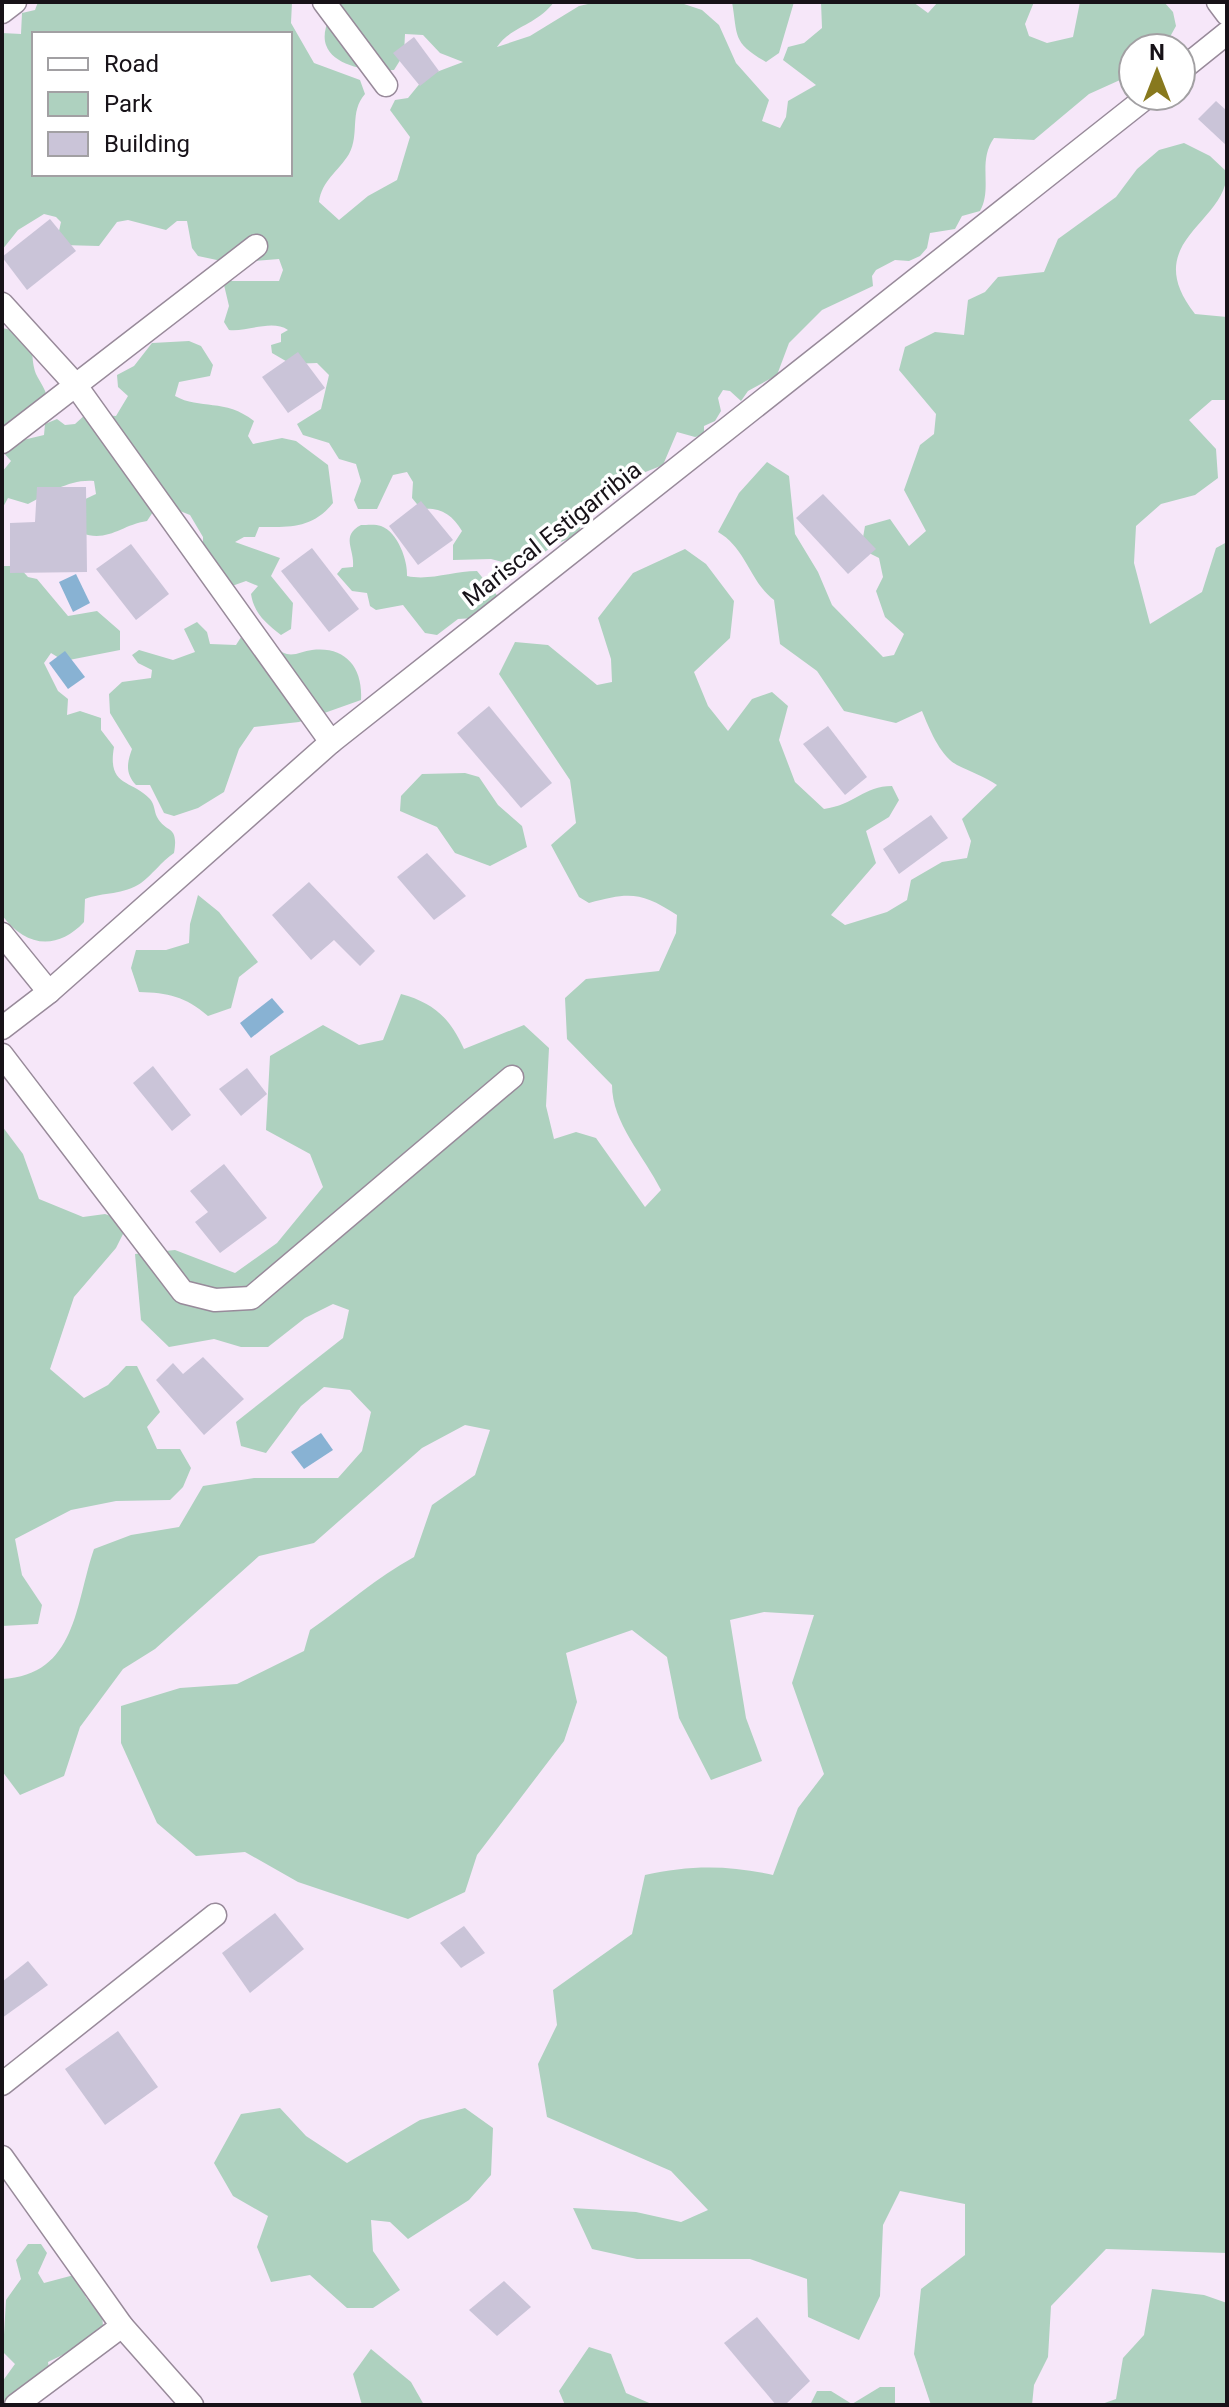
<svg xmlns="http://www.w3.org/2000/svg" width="1229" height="2407" font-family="Roboto,sans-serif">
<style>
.green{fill:#aed1bf;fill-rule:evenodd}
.water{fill:#88b2d3}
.building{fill:#cac4d8}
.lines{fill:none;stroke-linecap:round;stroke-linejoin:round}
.minor-casing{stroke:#988a9a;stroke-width:25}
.minor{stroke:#fff;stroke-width:22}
.labels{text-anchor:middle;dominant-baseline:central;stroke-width:7;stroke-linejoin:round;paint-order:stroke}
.street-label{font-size:24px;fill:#171218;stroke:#fff}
</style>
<rect width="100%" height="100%" fill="#f6e7f9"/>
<g class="green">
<path d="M38 2H292L291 23 314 63 360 80 365 94C349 112 360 134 349 154 338 172 322 180 319 202L339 220 368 196 397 180 410 137 390 110 395 100 408 98 426 76 463 62 440 53 423 35 405 34 404 54 394 70C374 72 334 68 326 45 321 31 331 14 337 2H554C537 25 510 27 497 47L530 36 579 6 597 2H678L702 10 719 25 736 63 769 100 762 121 780 128 786 117 788 101 816 85 783 60 788 47 804 43 822 28 821 2H913L928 13 938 2H1034L1025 24 1029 36 1047 43 1073 37 1080 2H1164L1173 12 1176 26 1166 44 1133 48V61L1120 80 1089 94 1034 140 994 138C977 162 993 188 980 211L962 216 955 229 930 233 927 248 920 256 909 261 895 260 876 270 872 276 873 286 822 310 789 343 777 375 748 391 741 401 730 391 723 390 718 398 721 411 715 421 704 426V435L695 437 677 432 663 465 638 475 620 496 591 512 581 523 579 535 556 544 539 556 510 564 491 559 453 560V545L462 531C452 514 440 507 421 509L412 498 413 482 407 472 393 475 377 509H358L354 500 361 481 356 464 339 459 329 443 303 435 297 424 321 409 329 375 317 363 291 364 272 353 271 345 281 342V334L288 330C272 319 248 332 229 330L224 322 229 306 224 285 230 281H279L283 270 279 259 231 263 198 256 192 248 187 221H177L166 230 128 220 117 222 99 246 62 245 57 240 61 222 56 217 44 214 18 230 2 250V33L21 34 22 13 35 10ZM34 34H290V174H34Z"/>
<path d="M732 2H794L779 53 766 62C732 42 738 37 732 2Z"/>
<path d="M1184 143 1210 156 1227 172C1227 224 1138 241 1195 314L1227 317V400H1212L1189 420 1216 449 1218 478 1195 495 1161 504 1136 526 1134 563 1150 624 1202 592 1216 548 1227 542V2253L1106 2249 1051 2306 1048 2357 1034 2385 1032 2405H931L914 2354 921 2289 965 2255V2204L900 2191 883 2225 880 2296 859 2340 808 2317 807 2279 750 2259H637L592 2249 573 2208 636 2212 681 2222 708 2210 671 2171 547 2117 538 2064 557 2025 553 1990 632 1934 645 1875C689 1865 729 1865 773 1875L798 1808 824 1774 792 1683 814 1615 764 1612 730 1620 746 1718 762 1761 711 1780 679 1718 667 1657 632 1630 566 1653 577 1702 564 1741 477 1855 465 1892 408 1919 298 1882 245 1852 196 1856 157 1823 121 1743V1706L180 1688 237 1684 304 1651 310 1630C345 1606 377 1577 414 1557L432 1505 475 1475 490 1430 465 1425 422 1448 314 1543 259 1556 155 1649 123 1669 80 1727 64 1776 20 1795 2 1771V1679C77 1675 75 1604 94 1549L131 1535 179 1527 203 1486 254 1478H338L362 1451 371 1412 350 1390 324 1387 301 1406 266 1453 241 1446 236 1422 343 1338 349 1310 333 1304 305 1318 268 1347H241L214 1339 169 1347 141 1320 135 1254 175 1250 235 1273 277 1243 323 1187 310 1154 266 1130 270 1056 323 1025 359 1045 383 1040 401 994C434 1003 450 1018 464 1049L524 1025 549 1048 546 1106 554 1139 576 1132 596 1138 645 1207 661 1190C644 1156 612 1123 612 1085L567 1039 565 998 586 979 659 971 676 933 677 915C641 892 630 892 589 903L579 897 551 845 576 823 570 780 499 674 515 642 548 645 597 685 612 682 611 659 598 618 633 573 685 549 706 564 734 601 730 638 694 672 708 706 728 731 752 699 772 692 788 706 779 740 795 782 824 809C854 805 864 786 892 786L899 800 889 817 866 831 876 863 831 915 845 925 887 912 907 900 911 880 942 862 967 858 971 841 962 819 997 785C983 776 971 772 957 765 940 756 929 728 922 711L896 723 844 711 817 671 780 644 774 600C750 582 746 548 718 532L739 493 767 462 789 476 795 534 818 572 832 605 883 657 894 655 904 634 885 617 876 591 883 577 879 558 861 549 865 526 890 519 909 546 926 531 904 490 920 445 934 434 936 414 899 370 905 347 935 332 964 335 968 300 985 292 998 277 1044 272 1058 239 1116 197 1137 169 1159 150Z"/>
<path d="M2 328C43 336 27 348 36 374 40 382 45 388 47 397L2 445Z"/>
<path d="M189 341 201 346 213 365 210 376 179 382 175 396C200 410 225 398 254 421L248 436 253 444 282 438 296 441 328 465 333 503C312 529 290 527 259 527L255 537H244L235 542 280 558 271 576 293 603 291 629 281 635C267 624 254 614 251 594L258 586 246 581 232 586 203 549V537L190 515 170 507 153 512 147 521C121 525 108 543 81 533L79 502 96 494 94 481C69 479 50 493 28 504L8 498 2 509V472L11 461 3 452 17 437 23 440 44 435 45 424 57 419 65 425 75 424 86 414 116 416 128 396 118 387 117 375 134 366 152 343Z"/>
<path d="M361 525C367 525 376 524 381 526 398 532 408 561 407 576 430 581 453 571 477 571L500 599 475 618 458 619 437 635 425 633 403 605 376 610 370 606 367 593 352 591 337 574 342 568 353 567C355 549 340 536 361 525Z"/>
<path d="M2 566H18L28 577 37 579 68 616 97 611 120 631V650L64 661 51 653 44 663 58 691 68 699 67 715 80 711 101 718V730L114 747C107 787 131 779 150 799 155 805 154 811 157 817 166 834 179 824 174 853 161 862 152 875 141 883 124 895 103 892 85 899L84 922C57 951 25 947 2 915Z"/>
<path d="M197 622 207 632 210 644 236 645 245 631 260 628C270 636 274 651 287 654 295 656 303 651 312 650 345 646 363 667 361 700L299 722 254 727 239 749 224 792 198 808 174 816 164 813 150 785H136C125 773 127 763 132 749L110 713 109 694 122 682 151 678 152 670 138 663 132 655 139 650 173 660 195 652 184 629Z"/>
<polygon points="465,773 479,777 498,805 522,826 527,847 490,866 455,853 437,827 400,811 401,796 422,774"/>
<path d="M198 895 219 912 258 962 239 977 231 1008 208 1016C185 996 168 993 139 992L131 968 136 950H166L189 943 190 924Z"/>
<polygon points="2,1126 23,1154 39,1199 83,1217 105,1214 129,1222 116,1248 74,1297 50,1369 84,1398 108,1385 126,1366 137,1366 160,1412 147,1427 157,1449 180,1449 191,1468 183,1487 170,1500 116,1501 71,1510 15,1539 22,1575 42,1605 38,1624 2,1626"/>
<polygon points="280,2108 306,2136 347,2163 420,2120 465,2108 493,2128 491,2175 469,2200 408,2239 390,2222 371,2220 373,2251 400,2290 373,2308 347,2308 310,2275 271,2282 257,2247 268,2216 233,2196 214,2163 241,2114"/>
<polygon points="28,2244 41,2244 47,2253 38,2273 44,2283 74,2275 87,2299 102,2313 103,2326 91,2341 48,2362 49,2369 2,2404 2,2382 15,2364 3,2352 6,2300 21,2279 16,2260"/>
<polygon points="1152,2289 1204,2295 1227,2303 1227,2405 1099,2405 1116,2399 1123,2358 1144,2335"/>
<polygon points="589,2347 611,2354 626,2393 654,2405 565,2405 559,2391"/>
<polygon points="371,2349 411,2382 424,2405 362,2405 353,2374"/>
<polygon points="880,2387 895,2387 895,2405 812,2405 811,2403 817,2391 831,2391 852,2404"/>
</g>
<g class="water">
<polygon points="76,574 90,603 73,612 59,582"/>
<polygon points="65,651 85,677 68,689 49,663"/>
<polygon points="272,998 284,1012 251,1038 240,1023"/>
<polygon points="321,1433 333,1450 304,1469 291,1452"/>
</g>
<g class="building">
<polygon points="414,37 439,71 420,86 393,53"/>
<polygon points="1216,101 1227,111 1227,146 1198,119"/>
<polygon points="50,219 76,251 27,290 2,257"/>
<polygon points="298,352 325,388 288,413 262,377"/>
<polygon points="37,487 86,487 87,572 10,573 10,523 35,522"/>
<polygon points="823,494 876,549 848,574 796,518"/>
<polygon points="421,501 453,540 418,565 389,526"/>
<polygon points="131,544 169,594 136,620 96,569"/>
<polygon points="312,548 359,609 329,632 281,571"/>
<polygon points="489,706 552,783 521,808 457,733"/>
<polygon points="828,726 867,777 845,795 803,744"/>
<polygon points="931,815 948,838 899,874 883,849"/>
<polygon points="427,853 466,896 434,920 397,877"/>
<polygon points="309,882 375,951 360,966 334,940 311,960 272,915"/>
<polygon points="153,1066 191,1115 172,1131 133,1083"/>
<polygon points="247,1068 267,1094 241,1116 219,1089"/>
<polygon points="224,1164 267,1218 220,1253 195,1222 208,1212 190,1191"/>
<polygon points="203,1357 244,1399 204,1435 156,1380 173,1363 183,1374"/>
<polygon points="275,1913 304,1949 250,1993 222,1953"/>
<polygon points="464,1926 485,1953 461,1968 440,1943"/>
<polygon points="28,1961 48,1985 2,2018 2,1982"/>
<polygon points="118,2031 158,2087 105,2125 65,2069"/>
<polygon points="504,2281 531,2307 497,2336 469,2310"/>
<polygon points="757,2317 810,2381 785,2405 776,2405 724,2343"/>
</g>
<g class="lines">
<defs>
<g id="minor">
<polyline points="324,2 386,85"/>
<polyline points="1218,2 1227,14"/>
<polyline points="2,12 15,2"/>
<polyline points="1181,70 1227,33"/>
<polyline points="2,304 74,383 331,742"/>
<polyline points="2,442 256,246"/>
<polyline points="2,934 49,992"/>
<polyline points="2,1028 49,992 331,742 1148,96"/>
<polyline points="2,1055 183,1292 215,1300 251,1298 512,1077"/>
<polyline points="2,2084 215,1915"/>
<polyline points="2,2157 122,2326 192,2405"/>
<polyline points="16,2405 122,2326"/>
</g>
</defs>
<use href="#minor" class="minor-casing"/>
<use href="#minor" class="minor"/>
</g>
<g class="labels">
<g class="street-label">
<text transform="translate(552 534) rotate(-38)">Mariscal Estigarribia</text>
</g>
</g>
<rect width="1229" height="2407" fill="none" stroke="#171218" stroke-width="8"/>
<rect x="32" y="32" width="260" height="144" fill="#ffffff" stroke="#a2a0a3" stroke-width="2"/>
<rect x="48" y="58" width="40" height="12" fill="#ffffff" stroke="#a2a0a3" stroke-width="2"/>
<text x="104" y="72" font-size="24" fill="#171218">Road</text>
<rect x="48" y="92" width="40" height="24" fill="#aed1bf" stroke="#a2a0a3" stroke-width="2"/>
<text x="104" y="112" font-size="24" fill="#171218">Park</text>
<rect x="48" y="132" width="40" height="24" fill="#cac4d8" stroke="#a2a0a3" stroke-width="2"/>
<text x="104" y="152" font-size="24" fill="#171218">Building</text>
<g transform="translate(1157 72)"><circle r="38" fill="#ffffff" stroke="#a2a0a3" stroke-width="2"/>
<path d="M0-6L14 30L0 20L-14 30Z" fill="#88791e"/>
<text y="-12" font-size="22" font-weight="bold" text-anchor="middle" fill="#171218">N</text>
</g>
</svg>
